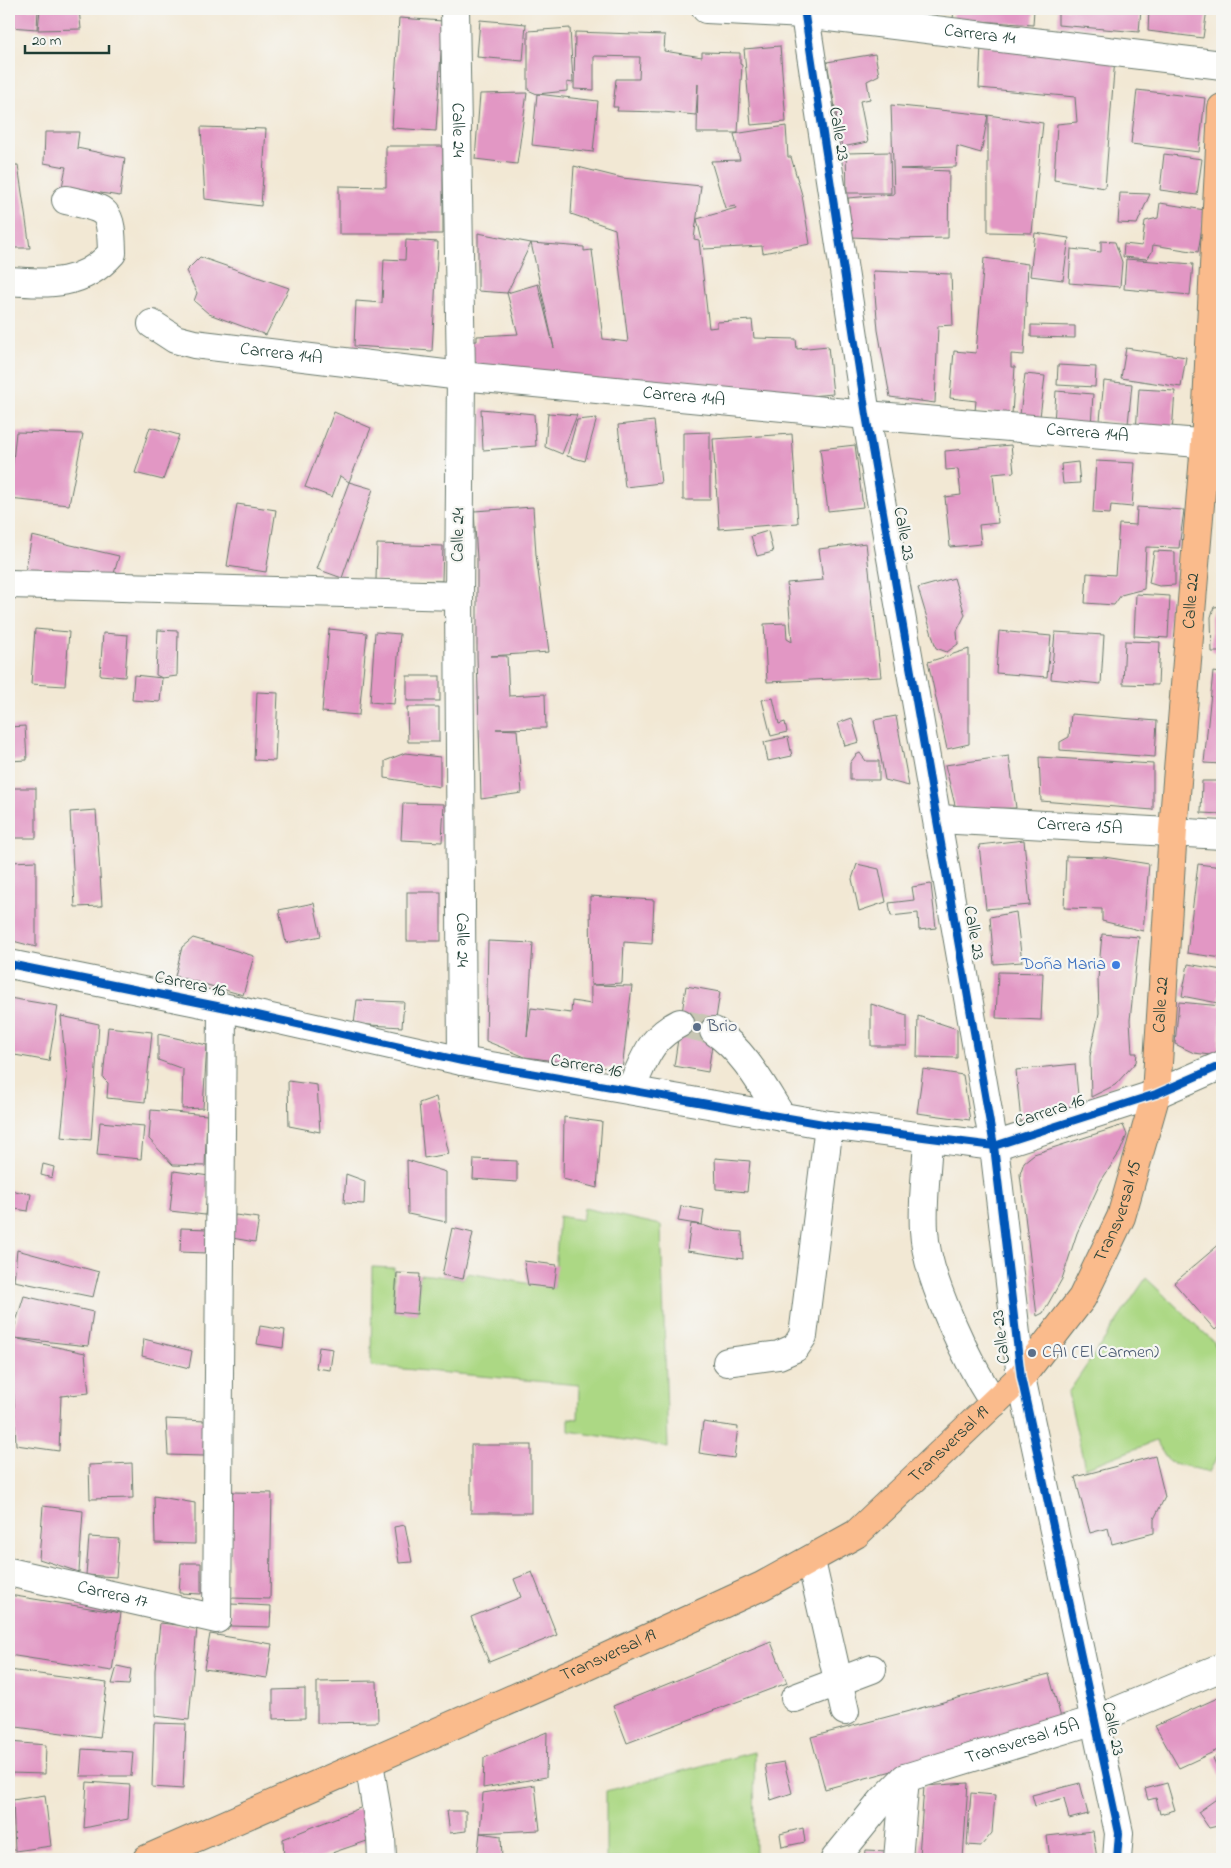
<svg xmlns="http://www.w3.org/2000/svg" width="1231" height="1868" font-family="'Indie Flower',sans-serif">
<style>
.green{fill:#acd884;stroke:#668a5c}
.building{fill:#e297c4}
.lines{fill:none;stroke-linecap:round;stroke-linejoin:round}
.minor-tunnel{stroke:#c8c6b4;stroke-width:28;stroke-dasharray:28 14;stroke-linecap:butt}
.minor-casing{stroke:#69796c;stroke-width:30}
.major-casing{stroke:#69796c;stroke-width:30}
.minor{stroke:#fff;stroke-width:28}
.major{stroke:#fabb8c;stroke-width:28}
.cycleway-casing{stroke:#f6f6f2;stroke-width:11}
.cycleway{stroke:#0057b8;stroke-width:8}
.shop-dot{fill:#3f7fe0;stroke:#f6f6f2;stroke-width:2}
.service-dot{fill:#5c6f8a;stroke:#f6f6f2;stroke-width:2}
.labels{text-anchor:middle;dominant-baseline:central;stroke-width:4.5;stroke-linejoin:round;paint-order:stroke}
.street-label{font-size:18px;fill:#1f3d34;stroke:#f6f6f2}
.shop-label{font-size:18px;fill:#366cbe;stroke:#f6f6f2;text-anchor:end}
.service-label{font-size:18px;fill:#4e5e75;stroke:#f6f6f2;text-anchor:start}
</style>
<rect width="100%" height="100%" fill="#f6f6f2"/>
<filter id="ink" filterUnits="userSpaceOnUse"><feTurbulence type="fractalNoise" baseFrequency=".02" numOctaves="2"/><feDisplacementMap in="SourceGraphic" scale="10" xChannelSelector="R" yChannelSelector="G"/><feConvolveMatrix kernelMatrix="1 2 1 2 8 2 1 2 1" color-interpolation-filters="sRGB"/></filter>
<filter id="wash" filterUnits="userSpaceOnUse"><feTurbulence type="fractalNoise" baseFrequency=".0096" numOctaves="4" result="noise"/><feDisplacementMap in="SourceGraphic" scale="20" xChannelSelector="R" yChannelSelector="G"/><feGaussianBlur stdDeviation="1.12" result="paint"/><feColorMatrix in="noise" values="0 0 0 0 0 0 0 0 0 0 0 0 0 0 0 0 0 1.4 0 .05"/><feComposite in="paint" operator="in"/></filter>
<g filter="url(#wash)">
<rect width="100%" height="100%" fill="#f2e8d4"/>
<g class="green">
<polygon points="584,1208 661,1225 668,1447 569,1431 569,1418 578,1419 579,1385 371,1366 372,1267 394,1268 394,1312 417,1313 420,1274 463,1279 468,1273 554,1288 559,1216 582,1220"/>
<polygon points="1146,1278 1214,1342 1222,1369 1222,1449 1209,1472 1169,1462 1156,1441 1085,1468 1068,1393"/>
<polygon points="754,1752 755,1859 606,1859 606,1791"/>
</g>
<g id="blocks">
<g class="building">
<polygon points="9,9 38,9 37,29 9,27"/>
<polygon points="40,9 79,9 81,29 38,30"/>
<polygon points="873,9 928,9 927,16"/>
<polygon points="954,9 1034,9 1033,25 953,19"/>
<polygon points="1058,9 1141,9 1139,32 1058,25"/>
<polygon points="1149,9 1207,9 1203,38 1148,31"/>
<polygon points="399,18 443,21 436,131 392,128"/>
<polygon points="480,20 526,24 523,61 477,57"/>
<polygon points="570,28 573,83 567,82 567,91 537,94 598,101 593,152 532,145 537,94 528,90 528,31"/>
<polygon points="575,32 665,35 664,51 702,57 702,52 740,53 740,64 742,65 738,133 697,133 698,84 696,115 663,112 617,111 618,107 613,107 616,79 639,79 640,57 594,56 594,90 574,89"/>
<polygon points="981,45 1115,58 1105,188 1054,180 1057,124 1077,122 1075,97 979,88"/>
<polygon points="780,46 786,122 751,125 744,49"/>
<polygon points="875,54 879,75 867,81 870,99 860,101 868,142 842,147 827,62"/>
<polygon points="1137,90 1205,98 1199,152 1131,144"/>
<polygon points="527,93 517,164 475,159 480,94"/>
<polygon points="891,105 988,115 1043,123 1032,233 988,232 988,115 981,153 957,146 956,167 900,169 949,171 948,238 896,239 852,237 848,198 894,194"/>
<polygon points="786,126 788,157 791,157 802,195 810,244 763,253 762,246 704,249 697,219 736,208 735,206 725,208 711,161 740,160 734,134"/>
<polygon points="201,127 266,129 261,206 205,199"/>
<polygon points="45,132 79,132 77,148 125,158 120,196 62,187 66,167 44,163"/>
<polygon points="386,146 443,146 443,234 339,234 339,186 386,187"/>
<polygon points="890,152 891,193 847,193 846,153"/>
<polygon points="1164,154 1202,159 1197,195 1160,190"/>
<polygon points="9,165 18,165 30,248 9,248"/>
<polygon points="574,166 622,178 701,186 694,239 699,240 709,328 717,327 717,322 752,320 754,338 796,339 797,349 828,346 833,394 798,397 476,369 469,342 477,341 477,336 518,334 507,293 538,284 554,348 531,243 584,247 584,251 592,250 603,339 628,342 615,229 571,214"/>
<polygon points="1120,193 1150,194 1137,224 1118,223"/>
<polygon points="1160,203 1205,210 1198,252 1153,245 1152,252 1147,259 1123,257 1124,244 1142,246 1145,221 1158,218"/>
<polygon points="478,233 531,243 507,293 478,291"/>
<polygon points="1035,233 1069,238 1063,280 1030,276"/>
<polygon points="406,240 438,242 432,351 354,346 356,301 382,303 384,259 405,260"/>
<polygon points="1101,241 1115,242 1122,262 1120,287 1069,283 1071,249 1101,252"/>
<polygon points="200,257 289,288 266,335 209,314 194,301 197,293 186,271"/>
<polygon points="984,258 1028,264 1024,355 1011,354 1011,367 1015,367 1012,414 975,411 976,401 950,398 954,351 976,353"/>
<polygon points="1126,259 1193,264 1190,295 1124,289"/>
<polygon points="873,271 951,274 953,325 938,326 935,403 890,397 878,330"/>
<polygon points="1031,325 1075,326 1075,338 1031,337"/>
<polygon points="1126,348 1186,357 1181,387 1121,378"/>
<polygon points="1058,365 1096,367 1095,387 1057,385"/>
<polygon points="1025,374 1045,376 1040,417 1019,423"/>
<polygon points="1104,381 1132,384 1128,424 1100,420"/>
<polygon points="1139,389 1175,391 1172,433 1136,431"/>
<polygon points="1056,391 1093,394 1091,427 1054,424"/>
<polygon points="481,409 534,414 536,446 483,450"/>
<polygon points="334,412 371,428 349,482 373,489 342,578 317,569 349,482 340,476 332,497 305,487"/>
<polygon points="548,413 577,415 562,454 545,447"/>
<polygon points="597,418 585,461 567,456 577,420"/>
<polygon points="654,421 661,483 625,487 618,425"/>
<polygon points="150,427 179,435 163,480 135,473"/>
<polygon points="16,432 83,434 69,505 9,499"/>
<polygon points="710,432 710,500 683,500 683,433"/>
<polygon points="792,434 798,523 719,529 713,439"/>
<polygon points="855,445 863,507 828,511 820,449"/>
<polygon points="1011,445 1014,472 993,474 998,523 979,525 981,544 950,547 945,497 961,495 958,469 946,470 945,451"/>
<polygon points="1096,461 1135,463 1132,507 1111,505 1110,514 1093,513"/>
<polygon points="1078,462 1080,483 1063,484 1061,464"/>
<polygon points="237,504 276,510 266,572 227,566"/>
<polygon points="533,507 536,555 549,652 490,656 507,656 509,696 545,694 546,728 496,729 517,730 522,793 481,799 477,656 477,559 474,511"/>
<polygon points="1137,507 1184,510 1179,548 1146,547 1144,589 1121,595 1114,605 1085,603 1087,573 1115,575 1119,524 1136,525"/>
<polygon points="768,531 773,552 757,556 751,536"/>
<polygon points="32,536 119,556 113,577 25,572"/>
<polygon points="1221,540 1222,540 1222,591 1219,583"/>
<polygon points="866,543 881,677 767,682 764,624 786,623 787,639 792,642 787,583 823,580 819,549"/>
<polygon points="377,544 443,546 442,581 376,580"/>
<polygon points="1154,551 1175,552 1175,585 1159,586 1149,583"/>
<polygon points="954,578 965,615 957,631 958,644 947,652 936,648 918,588"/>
<polygon points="1136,594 1170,596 1168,638 1134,636"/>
<polygon points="1222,606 1222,652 1212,652 1211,617 1214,607"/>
<polygon points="35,629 69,632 65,686 31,684"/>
<polygon points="329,629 367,633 359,715 322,712"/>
<polygon points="158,630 178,631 177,676 162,678 160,702 132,700 134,675 162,678 156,675"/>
<polygon points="999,631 1051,636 1047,677 996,673"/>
<polygon points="375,632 400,634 394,704 370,702"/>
<polygon points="1055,632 1104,635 1101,684 1051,679"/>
<polygon points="103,633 128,635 125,677 100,675"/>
<polygon points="1125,641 1160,642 1158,685 1123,684"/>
<polygon points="969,649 969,744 947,749 928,662"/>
<polygon points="1213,672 1222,673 1222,764 1204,763"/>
<rect x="407" y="676" width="33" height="25"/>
<polygon points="257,692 278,693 275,761 254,760"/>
<polygon points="773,698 779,724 785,722 787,732 771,736 762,700"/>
<polygon points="407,707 439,707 439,742 408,742"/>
<polygon points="1071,714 1157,721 1155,757 1060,750 1060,742 1069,737"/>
<polygon points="896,716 909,786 885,780 874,720"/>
<polygon points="852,718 859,742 845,746 838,723"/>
<polygon points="25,726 27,760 9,761 9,727"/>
<polygon points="788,737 792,756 768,761 764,742"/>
<polygon points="405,753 440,757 440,787 385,778 385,761"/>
<polygon points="860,753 866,761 879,761 879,780 850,780 850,763 856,755"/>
<polygon points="1009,756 1016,808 956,809 945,765"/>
<polygon points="1039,757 1153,764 1153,810 1041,801"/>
<polygon points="1202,781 1222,781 1222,814 1201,813"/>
<rect x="9" y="788" width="27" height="50"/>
<polygon points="403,803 444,804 442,842 401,840"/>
<polygon points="96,810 102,906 75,907 70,812"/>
<polygon points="1024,840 1030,905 986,909 979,845"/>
<polygon points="1066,856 1104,857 1149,864 1143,931 1102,921 1102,909 1064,908"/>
<polygon points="36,861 36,947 9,940 9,862"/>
<polygon points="857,864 879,869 886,902 859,911 852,879"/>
<polygon points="1198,864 1222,867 1222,958 1187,953"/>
<polygon points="931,884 936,928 919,930 918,913 891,916 889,903 914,900 912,887"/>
<rect x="407" y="892" width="34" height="49"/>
<polygon points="590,896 654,900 652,944 624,942 622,983 592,985 632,986 622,1070 525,1057 486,1041 488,941 533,943 527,1037 531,1008 571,1013 572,1001 591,1004"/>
<polygon points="314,903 321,936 286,943 279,910"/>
<polygon points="1016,912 1022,962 994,964 990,917"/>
<polygon points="1102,934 1139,937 1130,1020 1132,1053 1137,1053 1136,1062 1115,1085 1091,1097 1090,1056 1099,1013 1098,979"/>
<polygon points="193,938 254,956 243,995 175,976 182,947"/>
<polygon points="1188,964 1222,970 1218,1003 1182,996"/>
<polygon points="998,972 1043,973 1041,1020 996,1018"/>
<polygon points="686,986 720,992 708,1072 674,1066"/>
<polygon points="9,998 58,1006 49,1061 9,1054"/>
<polygon points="357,1000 404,1002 402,1027 354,1024"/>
<polygon points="1179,1002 1222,1006 1218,1056 1194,1053 1175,1044"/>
<polygon points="871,1004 907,1015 907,1046 871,1046"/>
<polygon points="61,1016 99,1024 91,1140 61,1137 67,1079"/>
<polygon points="918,1016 957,1029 957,1058 917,1057"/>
<polygon points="108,1027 152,1032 145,1102 107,1098 108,1083 103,1078"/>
<polygon points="158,1034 207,1045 203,1108 182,1109 183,1069 158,1060"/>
<polygon points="1075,1064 1080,1116 1021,1122 1016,1070"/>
<polygon points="923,1069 963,1075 970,1120 917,1113"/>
<polygon points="288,1081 317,1085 320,1132 289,1126"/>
<polygon points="436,1097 449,1154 424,1158 419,1103"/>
<polygon points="151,1110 207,1115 205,1166 173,1165 149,1139"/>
<polygon points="564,1117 602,1122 597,1188 563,1179"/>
<polygon points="100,1122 144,1126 141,1159 97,1155"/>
<polygon points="1123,1125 1127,1135 1120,1152 1101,1181 1077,1233 1062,1279 1043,1313 1037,1316 1020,1174 1024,1162 1034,1154"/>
<polygon points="715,1158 750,1161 747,1192 716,1189"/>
<polygon points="474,1159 517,1161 517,1182 473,1179"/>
<polygon points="407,1160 446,1172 446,1222 408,1214"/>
<polygon points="43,1164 54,1167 52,1178 41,1175"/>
<polygon points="174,1171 209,1176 205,1215 170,1211"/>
<polygon points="346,1174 365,1181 364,1204 344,1203"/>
<polygon points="9,1190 31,1194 28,1211 9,1208"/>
<polygon points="681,1206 704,1210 702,1225 717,1230 742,1232 743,1259 687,1251 691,1224 702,1225 678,1221"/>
<polygon points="235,1215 259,1218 255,1242 232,1238"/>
<polygon points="181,1228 208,1229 207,1253 180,1252"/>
<polygon points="452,1228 473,1233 463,1279 442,1275"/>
<polygon points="1222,1242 1222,1324 1215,1330 1174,1283"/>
<polygon points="17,1250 99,1272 93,1297 14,1281"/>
<polygon points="524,1261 557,1265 554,1288 528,1285"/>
<polygon points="397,1273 420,1274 417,1314 394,1312"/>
<polygon points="24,1296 93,1312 88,1346 14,1338 85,1353 89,1393 61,1396 59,1451 16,1445 11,1338"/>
<polygon points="260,1326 285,1330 283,1348 257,1344"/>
<polygon points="144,1339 192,1351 189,1368 142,1356"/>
<polygon points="319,1347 333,1349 330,1370 316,1368"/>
<polygon points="166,1419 205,1421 204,1456 168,1455"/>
<polygon points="703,1422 738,1427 734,1458 699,1453"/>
<rect x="471" y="1445" width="60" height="68"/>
<polygon points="1155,1456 1165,1497 1154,1519 1154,1533 1112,1544 1108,1528 1090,1533 1075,1477"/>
<polygon points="132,1463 133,1498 90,1499 89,1465"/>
<polygon points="232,1492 272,1493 270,1599 230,1598"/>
<polygon points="154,1496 195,1503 195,1544 155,1543"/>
<polygon points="43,1506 83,1511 79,1572 39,1559"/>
<polygon points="405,1525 412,1562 399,1563 394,1527"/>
<polygon points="89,1537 119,1539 116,1577 86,1575"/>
<polygon points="181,1563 201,1563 201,1594 179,1593"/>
<polygon points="532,1572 557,1635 489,1662 471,1617 521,1597 514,1579"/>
<polygon points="9,1595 121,1613 112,1671 9,1655"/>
<polygon points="231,1604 271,1606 270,1627 230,1626"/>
<polygon points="160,1623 197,1627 189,1720 155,1716 155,1670"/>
<polygon points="210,1634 272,1644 267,1678 204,1669"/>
<polygon points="771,1642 787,1683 627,1743 613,1706"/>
<polygon points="117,1666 131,1669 129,1685 112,1684"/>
<polygon points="9,1670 107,1683 100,1738 9,1726"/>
<polygon points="1049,1674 1063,1725 825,1789 811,1737"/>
<polygon points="377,1681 378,1722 317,1723 317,1682"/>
<polygon points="305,1689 305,1718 273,1719 273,1690"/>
<polygon points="1222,1696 1222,1748 1179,1768 1155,1726"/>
<polygon points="154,1723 186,1724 183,1789 152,1787"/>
<polygon points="547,1732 546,1777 483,1788 484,1758"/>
<polygon points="9,1742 46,1745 45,1774 9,1773"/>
<polygon points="82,1749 133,1752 131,1776 80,1776"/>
<polygon points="1222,1754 1222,1779 1213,1758"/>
<polygon points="784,1762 792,1793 771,1800 765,1765"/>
<polygon points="87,1782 130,1785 128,1819 84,1828"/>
<polygon points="968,1783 963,1859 935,1859 919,1856 924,1786"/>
<polygon points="1080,1783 1088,1814 1069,1819 1064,1798 1035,1806 1032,1795"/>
<polygon points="1167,1783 1175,1810 1160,1814 1156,1798 1148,1800 1145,1789"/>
<polygon points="535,1785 540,1830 480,1833 501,1836 502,1859 477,1859 480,1833 483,1793"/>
<polygon points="971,1793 995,1795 992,1833 981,1846 967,1845"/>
<polygon points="45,1795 51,1846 15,1851 13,1800"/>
<polygon points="1222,1795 1222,1825 1209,1828 1198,1812"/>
<polygon points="365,1806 367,1841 314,1859 284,1859 283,1839"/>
<polygon points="447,1811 466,1811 466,1831 450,1833"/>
<polygon points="803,1828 805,1842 782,1847 780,1834"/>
<polygon points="1093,1831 1097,1859 1050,1859 1047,1836"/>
<polygon points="866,1850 888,1851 887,1859 865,1859"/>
</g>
</g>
</g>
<g filter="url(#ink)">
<use href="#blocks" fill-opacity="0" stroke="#69796c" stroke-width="1"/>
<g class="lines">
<polyline class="minor-tunnel" points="680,1023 714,1031"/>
<defs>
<g id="minor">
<path id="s1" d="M455 9 461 376 459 596 462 1061"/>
<path id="s2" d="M706 9 804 14 1222 65"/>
<polyline points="804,9 866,415 994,1146 1021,1377 1119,1833 1117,1859"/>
<path d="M9 281C50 284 83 286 112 253 111 209 109 209 66 200"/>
<path id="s3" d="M152 324 175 339 194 344 461 376 866 415 1222 445"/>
<polyline points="9,584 459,596"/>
<path id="s4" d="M938 819 1222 835"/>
<polyline points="9,964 222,1007 462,1061 829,1125 994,1146 1156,1094 1222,1065"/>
<path d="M714 1031C745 1052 762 1086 782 1117"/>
<path d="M630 1090C645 1060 648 1039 680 1023"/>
<path d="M928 1138C927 1168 922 1200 924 1230 926 1278 968 1363 994 1403"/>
<polyline points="727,1362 779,1355 795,1348 803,1336 829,1125"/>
<polyline points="811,1561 845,1711"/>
<path id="s5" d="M9 1572 217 1619 222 1007"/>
<polyline points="795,1698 872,1669"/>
<polyline points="369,1762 381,1837 382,1859"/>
<path id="s6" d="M835 1859 883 1800 905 1778 1095 1720 1222 1667"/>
<polyline points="898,1859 905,1778"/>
</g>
<g id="major">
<path id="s7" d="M147 1859 574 1672 762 1586 856 1534 1021 1377 1082 1298 1121 1217 1156 1094 1173 830 1205 444 1222 108"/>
</g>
</defs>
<use href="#minor" class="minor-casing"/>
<use href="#major" class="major-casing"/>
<use href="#minor" class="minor"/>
<use href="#major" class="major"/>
<defs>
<g id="cycleway">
<polyline points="804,9 866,415 994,1146 1021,1377 1119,1833 1117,1859"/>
<polyline points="9,964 222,1007 462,1061 829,1125 994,1146 1156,1094 1222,1065"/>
</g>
</defs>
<use href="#cycleway" class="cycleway-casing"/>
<use href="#cycleway" class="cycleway"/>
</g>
</g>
<circle class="shop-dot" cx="1116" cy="965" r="5"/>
<g class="service-dot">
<circle cx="697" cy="1027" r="5"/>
<circle cx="1032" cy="1353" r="5"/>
</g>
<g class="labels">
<g class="street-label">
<text stroke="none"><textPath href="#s2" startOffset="275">Carrera 14</textPath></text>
<text stroke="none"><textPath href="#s1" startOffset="121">Calle 24</textPath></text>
<text transform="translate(838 134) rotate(81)">Calle 23</text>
<text stroke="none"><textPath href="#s3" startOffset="135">Carrera 14A</textPath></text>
<text stroke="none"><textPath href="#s3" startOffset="540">Carrera 14A</textPath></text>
<text stroke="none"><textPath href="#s3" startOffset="945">Carrera 14A</textPath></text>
<text transform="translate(903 534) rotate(80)">Calle 23</text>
<text transform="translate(459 535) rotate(-89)">Calle 24</text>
<text stroke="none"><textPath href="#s7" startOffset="1820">Calle 22</textPath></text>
<text stroke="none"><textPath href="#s4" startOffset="142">Carrera 15A</textPath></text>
<text transform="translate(973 933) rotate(80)">Calle 23</text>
<text stroke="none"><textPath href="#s1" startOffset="931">Calle 24</textPath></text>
<text transform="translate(190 985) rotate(12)">Carrera 16</text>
<text stroke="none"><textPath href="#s7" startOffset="1415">Calle 22</textPath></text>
<text transform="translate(586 1067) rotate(10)">Carrera 16</text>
<text transform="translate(1050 1112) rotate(-18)">Carrera 16</text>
<text stroke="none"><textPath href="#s7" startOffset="1202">Transversal 15</textPath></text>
<text transform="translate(1002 1337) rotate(-97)">Calle 23</text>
<text stroke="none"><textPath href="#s7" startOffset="909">Transversal 19</textPath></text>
<text stroke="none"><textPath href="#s5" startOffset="106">Carrera 17</textPath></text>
<text stroke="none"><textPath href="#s7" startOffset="504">Transversal 19</textPath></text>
<text transform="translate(1112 1729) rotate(78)">Calle 23</text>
<text stroke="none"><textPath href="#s6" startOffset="230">Transversal 15A</textPath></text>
</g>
<g class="shop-label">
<text x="1106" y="965">Doña Maria</text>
</g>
<g class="service-label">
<text x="707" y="1027">Brio</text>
<text x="1042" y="1353">CAI (El Carmen)</text>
</g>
</g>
<rect width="1231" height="1868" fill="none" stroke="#f6f6f2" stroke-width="30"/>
<path d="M25 45v8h84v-8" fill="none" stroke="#1f3d34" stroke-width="2.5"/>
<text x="32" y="45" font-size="15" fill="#1f3d34" stroke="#f6f6f2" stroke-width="4" paint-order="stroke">20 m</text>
</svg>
